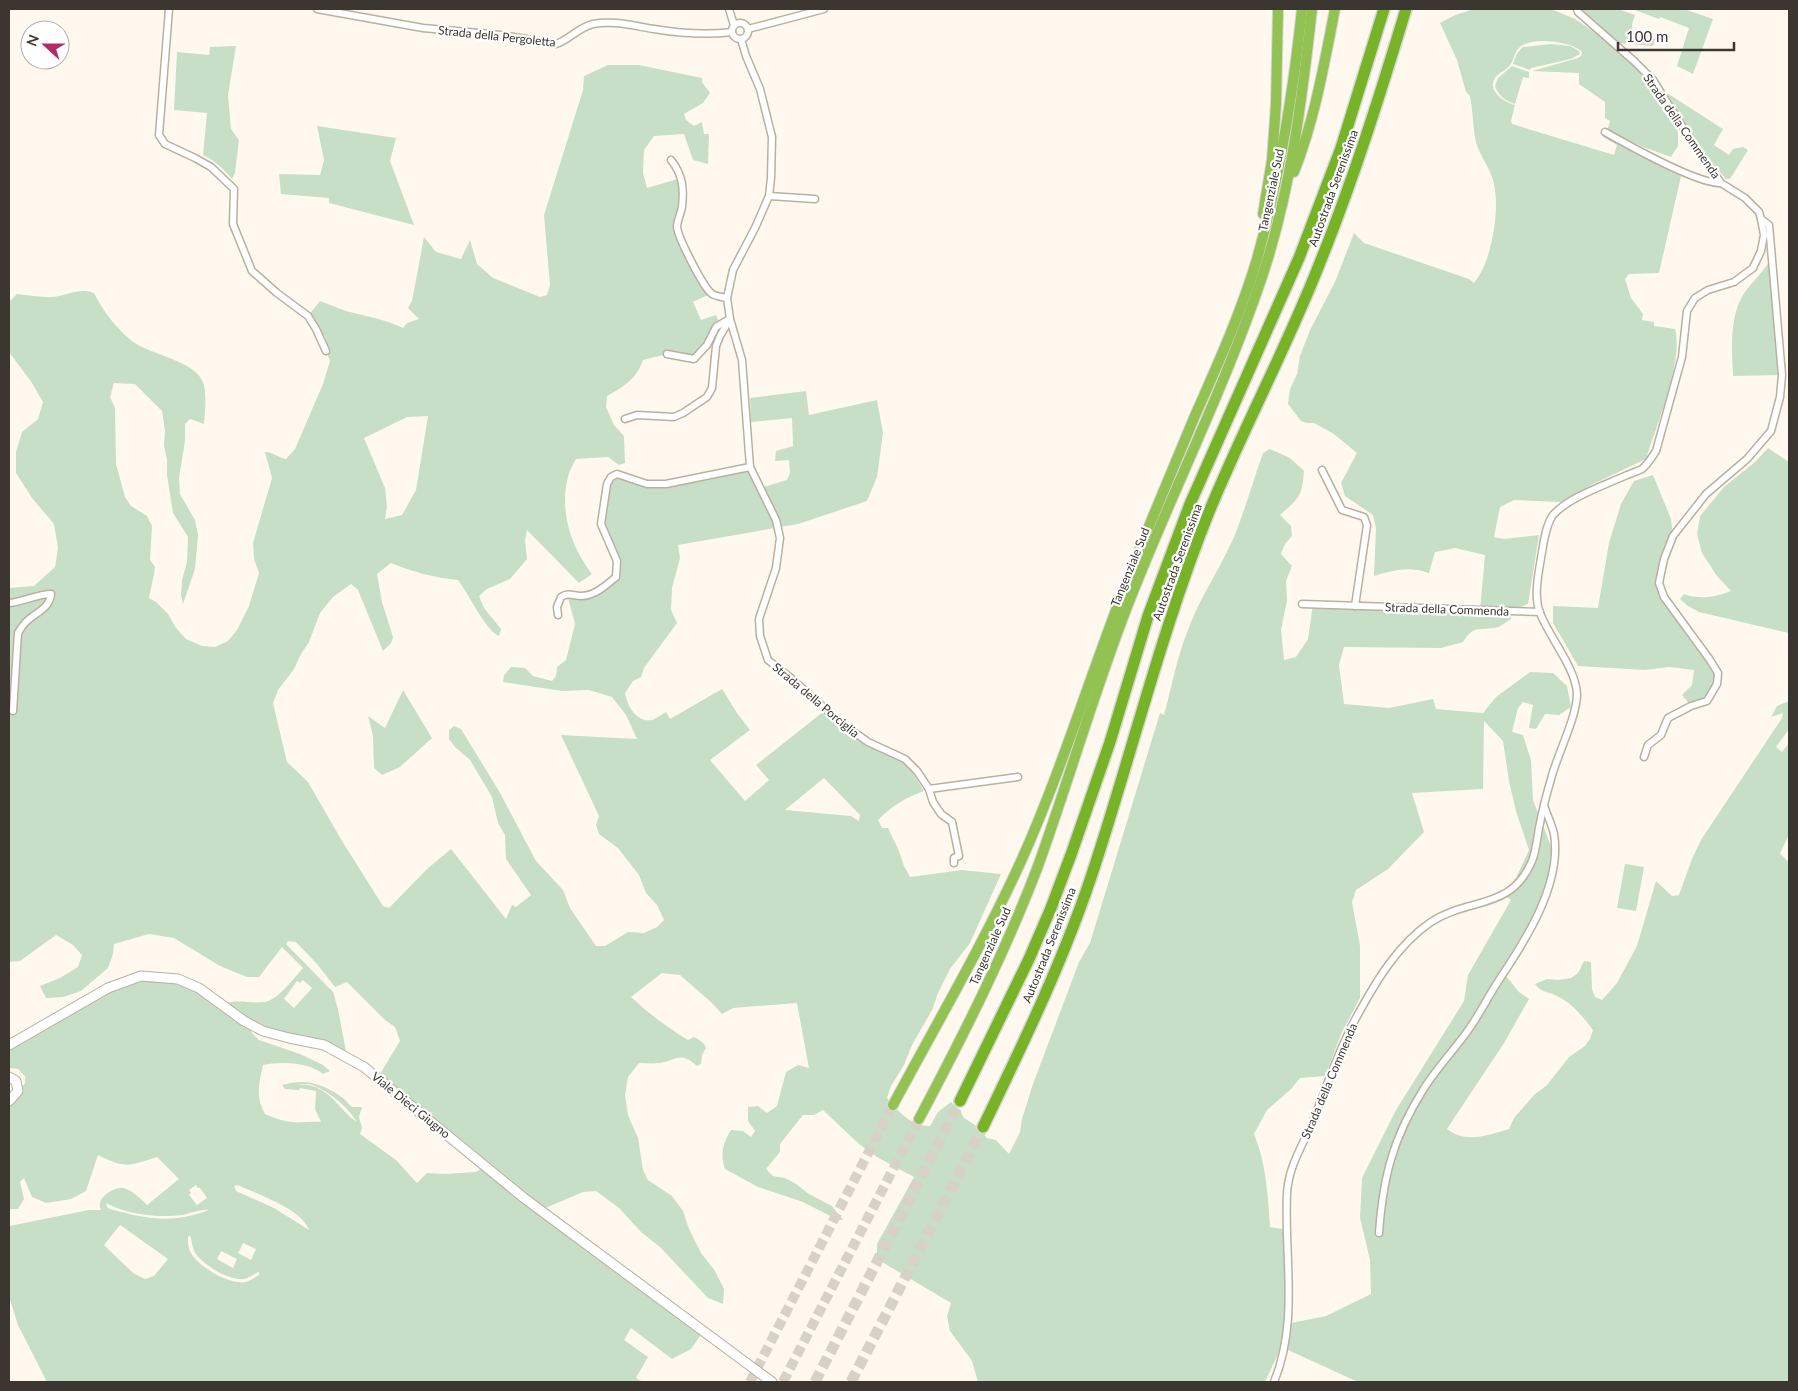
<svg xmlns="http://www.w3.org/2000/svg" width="1798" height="1391" font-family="Lato,sans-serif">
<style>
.green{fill:#c7dfc7;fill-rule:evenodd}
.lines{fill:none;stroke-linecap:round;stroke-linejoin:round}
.trunk-tunnel{stroke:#d8d1c8;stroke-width:10;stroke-dasharray:10 5;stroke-linecap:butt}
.motorway-tunnel{stroke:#d8d1c8;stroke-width:11;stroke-dasharray:11 5.5;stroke-linecap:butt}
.minor-casing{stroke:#bbb0a0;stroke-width:9}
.secondary-casing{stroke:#bbb0a0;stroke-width:11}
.trunk-casing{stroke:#d8d7d6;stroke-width:12}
.motorway-casing{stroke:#d8d7d6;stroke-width:14}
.minor{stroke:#fff;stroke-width:6}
.secondary{stroke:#fff;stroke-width:9}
.trunk{stroke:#92c252;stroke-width:10}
.motorway{stroke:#77b327;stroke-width:11}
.labels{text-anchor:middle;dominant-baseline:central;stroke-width:4.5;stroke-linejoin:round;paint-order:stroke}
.street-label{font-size:12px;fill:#3b3630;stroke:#fff}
</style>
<rect width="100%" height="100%" fill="#fff8ee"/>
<g class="green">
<path d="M1474 9H1551L1575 19 1596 33 1635 67 1649 83 1665 107 1678 132V146L1671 157 1646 148 1607 131 1610 121 1605 118V102L1579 84V73L1532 71 1578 58 1581 56 1582 52C1571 41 1530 36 1519 48 1514 53 1514 60 1510 65 1507 70 1499 72 1495 78 1487 91 1504 102 1515 105L1511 121 1512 124 1614 155 1617 145 1603 137 1604 134 1628 148 1681 176 1659 273 1629 274 1625 279 1631 298 1643 314 1642 320 1654 322V326L1675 329C1684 359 1656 427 1646 459L1589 486 1562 502 1514 500 1500 507 1494 537 1504 539 1539 535 1528 604 1510 611 1511 619C1507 621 1502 626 1498 627 1480 632 1475 623 1463 642L1441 648 1344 647 1339 665 1344 704 1389 708 1433 699 1436 709 1483 713 1496 697 1530 672 1553 673 1567 686 1571 707 1559 715 1545 714 1536 729 1529 728 1533 705 1523 702 1518 708 1512 732 1523 735 1531 760 1533 800 1552 849 1550 867 1545 888V894L1523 942 1503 972 1519 992 1529 999 1504 1043 1447 1129C1466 1144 1488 1135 1509 1129L1514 1118 1534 1095 1547 1085 1569 1057 1585 1046 1590 1039 1593 1030C1583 1017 1574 1005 1559 997 1549 991 1543 994 1535 984L1547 979 1558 980 1571 978 1578 973 1584 961 1591 962 1592 989 1595 997 1602 1000 1617 983 1637 946 1656 881 1672 896 1679 895 1692 859 1701 840 1782 718 1783 713 1771 717 1777 706 1789 701V729L1776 747 1782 752 1789 743V835L1780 853 1789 863V1382H1358L1288 1350 1291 1323 1326 1316 1371 1294 1370 1260 1360 1218 1362 1178 1396 1110 1464 1001 1468 975 1511 900 1504 895 1516 878 1529 850 1516 811 1509 781 1503 741 1484 721 1483 789 1412 793 1424 832 1388 869 1356 890 1352 902 1360 946V998L1342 1032 1325 1076 1300 1078 1291 1089 1267 1110 1254 1134C1266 1162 1268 1196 1270 1227L1288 1230V1324L1278 1354 1265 1382H978L972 1361 950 1331 947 1316 951 1303 877 1259V1244L914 1177 877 1157 859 1144 823 1110 814 1115H803L780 1144V1152L766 1169 773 1176 785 1178 796 1184 809 1194 832 1206 843 1220H838L803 1202 758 1187 725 1169C720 1155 723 1142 731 1130L743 1131 751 1137 755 1131 748 1121V1107L758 1106 767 1113 777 1106 786 1072 798 1065 809 1068 797 1003 733 1008 722 1014 712 1003 680 975 662 973 631 997C649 1014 667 1027 688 1040L694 1037C700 1040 704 1043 706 1048L702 1055 701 1064 697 1066C680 1051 678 1060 660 1063 653 1064 646 1063 639 1063L628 1077 625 1095 628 1115 638 1138 643 1170 648 1180 672 1196 683 1211 689 1229 701 1253 715 1271 724 1289 723 1304 708 1298 660 1247 641 1232 619 1208 596 1191 583 1192 536 1212 702 1333 691 1349 672 1359 631 1328 624 1340 648 1357 636 1378 643 1382H44L46 1380 18 1325 9 1296V1226L89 1210H101C95 1199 112 1187 123 1188 132 1190 140 1198 147 1205L179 1179 157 1157C128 1166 126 1169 98 1155L86 1191 71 1199 46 1203 32 1197 24 1178 20 1182 24 1199 18 1209H9V1101L25 1083V1076L18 1069 9 1068V1045L108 988 141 976 178 979 244 1021 253 1034 259 1040 300 1054 323 1065 330 1071 323 1074C309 1062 280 1061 263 1065 259 1085 255 1095 265 1114 274 1118 283 1121 292 1122 302 1123 311 1121 321 1122L315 1109 316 1091 300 1088 299 1090 285 1089 282 1085C307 1078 323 1084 343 1098 347 1101 348 1104 352 1107H362L359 1117 362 1128 360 1134 396 1160 417 1183 427 1173 445 1174 476 1172 488 1164 380 1074 400 1041 395 1027 385 1020 347 982 335 987 317 964 296 942 288 941 286 944 333 992 338 1009 346 1051C323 1043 300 1041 277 1034 258 1028 243 1015 227 1003 241 999 256 1005 268 1001 279 998 295 977 303 968L282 947 259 977H247L220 966 174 938 149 934 114 944 113 954 108 968 81 991 63 997 46 998 40 986 60 978 78 967 82 955 73 945 56 935 20 961 9 962V588L34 586 55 567 58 548 54 524 32 498 16 473V452L22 432 38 419 43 402 32 383 9 352V302L17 294C28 295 39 297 50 297 66 297 78 287 94 293 103 311 116 328 132 341 150 355 194 360 203 382 207 392 205 414 204 424L190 419 185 424V441L179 478 180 494 195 520 198 535 195 569 183 604 181 595 182 580 187 562 188 537 173 513 167 475V460L164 446 165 431 162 411 135 384 114 383 110 397 115 408 116 464 125 497 131 506 147 516 152 526 150 560 155 567 154 574 149 598 156 602 168 614 176 628 186 639 202 646 215 647 228 641 237 630 249 606 259 573 254 559 253 543 272 478 265 452C274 452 278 458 286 459L295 449 323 384 330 361 326 351 325 336 316 329 308 316 320 301C329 304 337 308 346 311 365 316 385 319 403 328L407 323 419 319 408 308 412 301 424 237 436 252 461 259 470 240 477 264 493 278 540 297 547 295 550 285 544 215 583 90 584 76 608 65H639L702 78V82L710 93 703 103 684 114 686 120 694 126 702 122 704 134H709L708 164 693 160 684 134 654 136 644 150 643 173 647 188 681 178C685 193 678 209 678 224 677 240 703 278 712 293L693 302 701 320 716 315 720 325 694 359 667 354 643 360C636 380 624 386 607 396L606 407 614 425 624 436 625 463 619 465 608 457 576 459C573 465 569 471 568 477 559 511 571 547 592 574L579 583 527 530 525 540 527 559 510 579 487 589 479 596 484 608 501 629 499 636C485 630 469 594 458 580 435 578 413 572 391 563L377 574 382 602 393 637 391 643 383 651 358 590 351 584 333 597 320 613 309 642 301 654 294 669 278 690 273 703 287 762 308 782 342 841 383 906 389 908 427 869 451 849 506 919 512 905 516 907 531 895 506 859 505 835 498 823 492 797 470 760 455 747 449 739V730L454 726 461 729 499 791 536 861 563 890 570 908 596 946H605L628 932 644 933 657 927 664 920 657 905 646 893 639 875 618 848 599 834 596 825 599 816 561 735 637 739 626 715 612 697 589 690 562 691 503 682 504 675 511 667 525 668 533 676 552 681 556 676 557 667 566 660 575 624 567 594 584 596 616 577 617 561 601 524 607 484 617 474 652 484 750 467 760 488 787 480 790 473 789 460 775 461 776 451 793 446 792 418 751 422 750 398 806 391 809 415 877 400 883 433 877 477 867 501 798 524 678 545 680 558 672 588 671 610 677 623 644 668 641 677 633 681 625 693C627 705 636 723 652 720 656 719 662 714 666 712L670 719 722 689 737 713 750 730 710 760 745 801 769 780 756 765 823 712 862 743 899 759 911 770 924 791C905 798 892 806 878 820L882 828H888L899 851 904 866 910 877 962 870 1001 874 970 943 950 969 938 993 932 1010 912 1045 904 1065 891 1086 887 1098C898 1111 912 1127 930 1126L938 1112 951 1102 960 1110 964 1118 975 1125 987 1138 996 1140 1009 1154 1020 1132 1022 1119 1033 1084 1079 962 1090 943 1160 713 1164 715C1172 686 1177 657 1188 630 1200 597 1220 569 1234 537 1245 510 1253 481 1263 453L1270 449 1290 458 1304 471C1302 497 1299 498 1280 515L1291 526 1292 536 1285 544 1281 554 1292 566 1286 581 1287 600 1281 630 1284 660 1296 657 1308 639 1313 604 1480 610 1485 555 1455 548 1435 552 1429 573C1407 566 1395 570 1374 576L1376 528 1373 515 1345 496 1341 483 1357 453 1334 434 1314 423H1307L1301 421 1288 404 1290 389 1297 374 1300 356 1310 330 1335 282 1354 233 1364 243 1469 279 1474 283C1492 262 1502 204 1492 177 1488 165 1479 154 1476 142 1473 129 1473 111 1470 96L1466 92 1457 60 1440 23 1455 15ZM428 416 416 490 402 515 385 519 387 507 385 488 364 438 407 417ZM824 778 860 815 859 821 851 816 785 810ZM303 980 312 988 294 1008 284 999 297 981 300 983ZM309 1084C328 1090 347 1106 357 1122 340 1111 331 1089 308 1085 304 1085 300 1085 296 1085ZM196 1185 198 1188H200L207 1198 197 1205 189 1195 191 1193 189 1190ZM238 1185C257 1194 302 1209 309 1230L274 1208 236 1191 234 1186ZM106 1203C129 1215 157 1218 183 1215 191 1213 202 1209 209 1210 171 1224 147 1219 110 1209L107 1207ZM120 1225 168 1259 154 1276 145 1279 133 1273 104 1245ZM190 1235C192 1241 192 1248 196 1254 203 1265 230 1281 244 1279 249 1278 253 1275 258 1272L260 1274C255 1278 251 1280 246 1282 229 1285 199 1267 191 1253 188 1248 188 1242 188 1237ZM243 1243 256 1249 251 1260 238 1253ZM221 1251 237 1259 233 1268 217 1259Z"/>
<path d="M1582 9H1618L1635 15C1631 26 1630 31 1640 37L1641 34 1655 39 1653 46 1620 43 1586 15Z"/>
<polygon points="1632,9 1684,9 1713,19 1693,74 1677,66 1689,28 1660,17 1659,19"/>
<polygon points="1551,44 1570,46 1579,51 1580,54 1571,59 1531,68 1530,70 1513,64 1517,53 1523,47"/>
<path d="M236 46 228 95 231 129 239 140 235 173 232 179C223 168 215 161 203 155L207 113 174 110 177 52 209 55 210 47Z"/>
<path d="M1512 66 1529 72V78L1523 77 1515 104C1505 101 1499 96 1495 86L1498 78Z"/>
<polygon points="1667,93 1723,129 1714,145 1729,155 1733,149 1743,147 1748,150 1730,179 1726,179 1699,147"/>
<polygon points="317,126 396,138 390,161 414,225 329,203 329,198 281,194 279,174 320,175 324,160"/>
<path d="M1772 257 1782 375 1733 376C1732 350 1729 318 1743 295 1752 281 1764 272 1772 257Z"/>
<path d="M1768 448 1789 462V633L1699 612 1688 606 1680 599 1684 594C1699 600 1717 597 1731 591L1717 576 1702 553 1697 534 1700 516 1724 487 1755 462Z"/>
<polygon points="1653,475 1671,519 1673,536 1659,583 1664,597 1718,673 1717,684 1707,701 1691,706 1682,695 1692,685 1694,670 1669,667 1645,670 1578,666 1553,623 1553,606 1598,608 1609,543 1621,504 1634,481"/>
<polygon points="403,690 432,738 400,767 382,775 374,768 373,736 368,716 385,728"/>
<polygon points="1625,864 1644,867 1636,911 1617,908"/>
</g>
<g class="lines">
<g class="trunk-tunnel">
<polyline points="750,1382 893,1105"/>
<polyline points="783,1382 919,1119"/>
</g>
<g class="motorway-tunnel">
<polyline points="815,1382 960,1101"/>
<polyline points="851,1382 983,1127"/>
</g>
<defs>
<g id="minor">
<polyline points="169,9 159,135 165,144 195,158 211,167 234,189 233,224 252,271 277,293 308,316 316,329 326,351"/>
<path d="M317 9 423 28 501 35 556 44C569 40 579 27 593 24 613 20 634 26 654 29 678 33 708 35 732 32"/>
<polyline points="729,9 734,25"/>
<circle cx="740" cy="31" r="8"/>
<polyline points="748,29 824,9"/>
<polyline points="741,39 746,56 760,89 772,137 771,178 769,196 755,228 733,270 727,298 730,319 742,360 750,467 776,520 780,538 776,568 759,619 760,636 768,660 791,678 840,722 868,742 905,759 917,771 929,789 933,802 941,814 952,822 959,856 954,858 954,863"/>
<path d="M1605 132C1628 145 1698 184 1721 183"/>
<path d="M671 160C683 175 684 189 682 207 681 213 678 219 677 226 677 236 703 287 712 294 715 296 722 297 727 298"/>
<polyline points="769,196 815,199"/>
<polyline points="667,354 694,359 707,345 716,327 729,319"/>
<polyline points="625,419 637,415 674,417 683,413 707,397 712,388 716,346 720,336 730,319"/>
<polyline points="1322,470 1342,510 1364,517 1367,525 1355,606"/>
<path d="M9 603C23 602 37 594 51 594 50 609 34 613 25 623 22 626 20 630 18 633L13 711"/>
<polyline points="1302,604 1540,612"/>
<path d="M558 615 557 607 561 597C569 592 573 596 581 596 595 596 606 585 616 577L617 561 601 524 607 484 611 477 617 474 647 484H666L750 467"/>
<polyline points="1644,757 1648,745 1661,735 1668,718 1691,706 1707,701 1717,684 1718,673 1710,660 1664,597 1659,583 1664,559 1673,536 1706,494 1747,459 1771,431 1780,397 1782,375 1769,225 1761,219"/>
<polyline points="929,789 1018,777"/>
<path d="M1379 1233C1383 1177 1393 1138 1423 1090 1434 1072 1448 1057 1460 1041 1477 1021 1486 999 1501 977 1527 938 1562 883 1554 834 1552 825 1547 815 1544 805"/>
<path d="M1274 1382C1299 1321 1284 1257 1287 1194 1288 1167 1303 1145 1313 1121 1327 1086 1338 1051 1356 1018 1375 983 1397 945 1431 922 1469 897 1511 911 1532 861 1536 851 1537 839 1539 828 1542 812 1546 796 1551 779 1557 755 1577 717 1577 694 1576 668 1549 637 1540 613 1533 595 1539 571 1542 552 1544 540 1546 525 1553 515 1569 497 1605 485 1627 475 1632 473 1638 471 1642 469 1648 464 1652 457 1656 451L1682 357 1687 311 1695 298 1708 290 1734 282 1753 268 1761 251 1764 235 1761 219 1759 212 1745 198 1721 183 1695 147 1653 80 1634 61 1578 12 1577 9"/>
</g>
<g id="secondary">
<polyline points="9,1045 108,988 141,976 178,979 199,988 244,1021 263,1031 289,1038 324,1045 364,1067 524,1198 772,1382"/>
<polyline points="9,1077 16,1081 18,1091 9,1101"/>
</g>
<g id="trunk">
<path d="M1294 172C1315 119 1324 64 1335 9"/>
<polyline points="1263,214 1272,160 1276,104 1278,9"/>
<path d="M893 1105C937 1023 984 943 1022 859 1064 765 1093 666 1131 571 1151 520 1173 469 1194 418 1217 366 1241 313 1257 259 1280 177 1293 93 1302 9"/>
<path d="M919 1119C963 1036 1005 953 1038 866 1069 780 1094 692 1127 607 1170 496 1224 390 1262 277 1291 190 1302 99 1312 9"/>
</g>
<g id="motorway">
<polyline points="960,1101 1029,959 1051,908 1072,852 1110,742 1148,616 1190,504 1299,258 1341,148 1384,9"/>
<path d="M983 1127C1025 1040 1067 953 1096 862 1134 745 1163 626 1209 512 1243 429 1286 349 1319 265 1353 181 1380 95 1406 9"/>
</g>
</defs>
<use href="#minor" class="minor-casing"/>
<use href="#secondary" class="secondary-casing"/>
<use href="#trunk" class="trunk-casing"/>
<use href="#motorway" class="motorway-casing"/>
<use href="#minor" class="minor"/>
<use href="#secondary" class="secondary"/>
<use href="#trunk" class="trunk"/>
<use href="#motorway" class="motorway"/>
</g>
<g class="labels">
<g class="street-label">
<text transform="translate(497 36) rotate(6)">Strada della Pergoletta</text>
<text transform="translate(1682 126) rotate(55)">Strada della Commenda</text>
<text transform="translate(1333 188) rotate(-70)">Autostrada Serenissima</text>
<text transform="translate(1271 190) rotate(-78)">Tangenziale Sud</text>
<text transform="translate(1177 562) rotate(-70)">Autostrada Serenissima</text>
<text transform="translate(1130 567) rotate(-68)">Tangenziale Sud</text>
<text transform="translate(1447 609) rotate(2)">Strada della Commenda</text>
<text transform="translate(816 700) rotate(40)">Strada della Porciglia</text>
<text transform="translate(1049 945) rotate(-68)">Autostrada Serenissima</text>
<text transform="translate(990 946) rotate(-66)">Tangenziale Sud</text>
<text transform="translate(1329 1081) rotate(-67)">Strada della Commenda</text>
<text transform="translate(411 1105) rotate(39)">Viale Dieci Giugno</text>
</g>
</g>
<rect width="1798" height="1391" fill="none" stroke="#3b3630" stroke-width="20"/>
<g transform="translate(45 45) rotate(291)"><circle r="24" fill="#ffffff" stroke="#b1afac"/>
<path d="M0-4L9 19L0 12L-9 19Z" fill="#b42b69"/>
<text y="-8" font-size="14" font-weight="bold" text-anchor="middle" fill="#3b3630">N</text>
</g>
<path d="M1618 42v8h116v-8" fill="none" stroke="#3b3630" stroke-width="2.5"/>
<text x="1626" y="42" font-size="15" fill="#3b3630" stroke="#ffffff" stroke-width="4" paint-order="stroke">100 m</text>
</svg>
